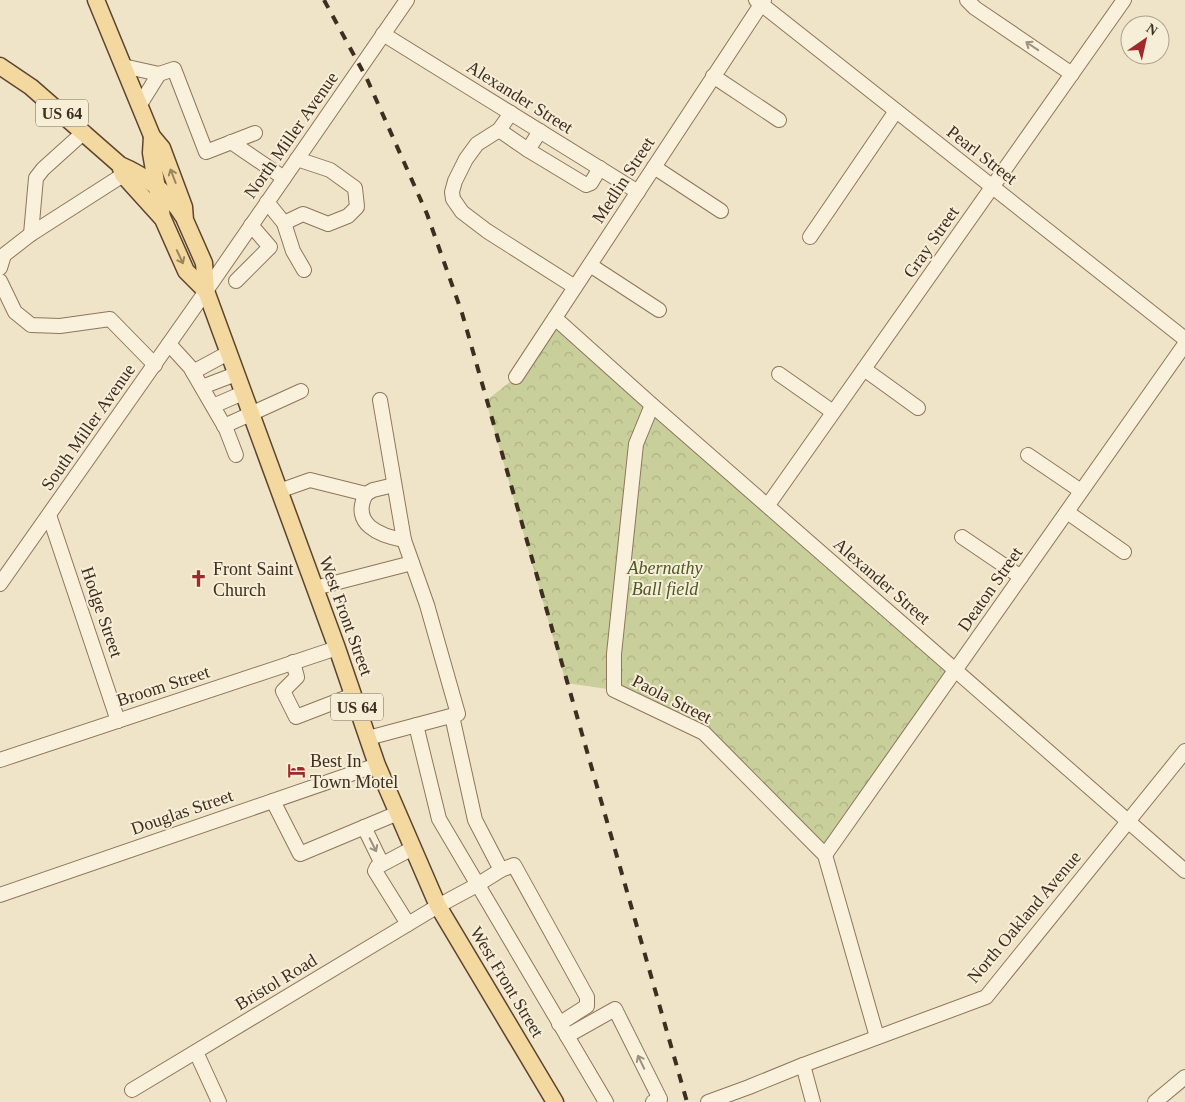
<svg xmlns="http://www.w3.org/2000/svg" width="1185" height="1102" font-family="'Times New Roman',serif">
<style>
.park{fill:url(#park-crowns)}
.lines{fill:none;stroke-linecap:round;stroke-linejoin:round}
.minor-casing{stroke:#8d765c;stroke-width:16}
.major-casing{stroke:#5b4430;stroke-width:19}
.minor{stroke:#faf1dc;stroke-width:14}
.major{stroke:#f3d9a0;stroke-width:16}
.rail{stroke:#3d2e20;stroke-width:4;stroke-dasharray:9 9;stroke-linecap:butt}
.oneway{stroke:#9c907e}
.oneway2{stroke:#988460}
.labels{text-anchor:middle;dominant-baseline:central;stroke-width:4;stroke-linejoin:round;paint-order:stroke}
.shield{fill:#f7eed8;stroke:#756857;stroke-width:1}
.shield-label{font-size:16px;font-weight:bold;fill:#3d2e20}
.street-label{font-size:18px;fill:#3d2e20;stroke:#f7eed8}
.park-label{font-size:18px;font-style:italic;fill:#4d5a26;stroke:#f7eed8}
.poi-label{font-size:18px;fill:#3d2e20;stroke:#f7eed8;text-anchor:start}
</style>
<defs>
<pattern id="park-crowns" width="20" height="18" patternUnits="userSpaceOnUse" patternTransform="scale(1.25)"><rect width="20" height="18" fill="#c9cf9b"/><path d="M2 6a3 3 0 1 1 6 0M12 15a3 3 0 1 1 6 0" fill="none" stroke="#aeb285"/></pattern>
</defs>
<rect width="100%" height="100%" fill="#f0e4c8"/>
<polygon class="park" points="555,318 956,671 825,855 704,733 614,690 566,683 486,401 516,377"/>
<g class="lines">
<defs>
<g id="minor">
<polyline points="756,0 1185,339"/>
<polyline points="967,0 975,8 1072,74"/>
<polyline points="383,34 638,192"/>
<polyline points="123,66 159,74 139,106"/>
<polyline points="159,74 174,69 206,152 255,133"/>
<polyline points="713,76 779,120"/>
<polyline points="511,113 499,130 477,144 466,159 455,181 452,192 453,199 462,212 487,231 575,287"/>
<polyline points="499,130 528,150"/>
<polyline points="540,131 528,150 586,185 591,183 600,168"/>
<polyline points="231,142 284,178"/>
<polyline points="654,167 721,211"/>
<polyline points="267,202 284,223 293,251 304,270"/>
<polyline points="284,223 303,214 328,224 348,216 357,207 355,188 330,170 297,159"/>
<polyline points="31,234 36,178 43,169 84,132"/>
<polyline points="810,237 896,111"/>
<polyline points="590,265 659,310"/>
<polyline points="0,268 4,255 31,234 123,175"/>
<polyline points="0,281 15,312 31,325 60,326 110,319 155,365"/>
<polyline points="236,281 270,247 251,225"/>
<polyline points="555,318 652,405 1185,871"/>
<polyline points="169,344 190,367 226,429 236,455"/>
<polyline points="864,369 918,408"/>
<polyline points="193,372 228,353"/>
<polyline points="779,374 833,412"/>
<polyline points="516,377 764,0"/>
<polyline points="202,387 236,374"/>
<polyline points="652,405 636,444 614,654 614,690 704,733 825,855 877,1037"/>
<polyline points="213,406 243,393"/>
<polyline points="224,426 301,391"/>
<polyline points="1028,455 1081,491"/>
<polyline points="279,491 310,480 366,494 373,490 394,485"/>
<path d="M366 494C350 524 380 536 404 540"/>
<polyline points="768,505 1124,0"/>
<polyline points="1067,512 1124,552"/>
<polyline points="49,515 118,721"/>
<polyline points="962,537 1021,577"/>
<polyline points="0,584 206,291 407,0"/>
<polyline points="315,588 412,563"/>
<polyline points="293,662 297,677 283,691 296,717 353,695"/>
<polyline points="452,716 475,820 501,870"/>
<polyline points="416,725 439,819 606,1102"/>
<polyline points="368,738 458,714 427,605 404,540 380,400"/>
<polyline points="0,760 337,648"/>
<polyline points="273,801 300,854 398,813"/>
<polyline points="364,827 382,864"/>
<polyline points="825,855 1185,344"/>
<polyline points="0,895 377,765"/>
<polyline points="408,924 375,871 377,867 413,848"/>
<polyline points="567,1036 615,1009 660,1099 653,1102"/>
<polyline points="196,1052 219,1102"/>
<polyline points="803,1065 813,1102"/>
<polyline points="132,1090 438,906 477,885 501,870 514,865 587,997 587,1006 559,1024"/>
<polyline points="708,1102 749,1087 803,1065 986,997 1185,751"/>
<polyline points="1155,1102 1185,1077"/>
</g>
<g id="major">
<polyline points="96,0 152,136 162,148 184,207 185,220 204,263 206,291 337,648 377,765 438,906 555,1102"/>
<path d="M0 66 31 87 120 165C144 175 169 193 183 216"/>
<polyline points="152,136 151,153 162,217 186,271 206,291"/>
<polyline points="120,165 123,175 161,217"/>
</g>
</defs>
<use href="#minor" class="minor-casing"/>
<use href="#major" class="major-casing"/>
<use href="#minor" class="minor"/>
<use href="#major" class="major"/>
<polyline class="rail" points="324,0 367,79 427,214 462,313 687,1102"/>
</g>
<defs><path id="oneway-shaft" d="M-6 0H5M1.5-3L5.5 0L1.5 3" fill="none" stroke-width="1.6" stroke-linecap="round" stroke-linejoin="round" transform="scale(1.25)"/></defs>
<g class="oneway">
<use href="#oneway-shaft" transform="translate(1032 46) rotate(-146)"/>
<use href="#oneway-shaft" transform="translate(373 845) rotate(63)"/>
<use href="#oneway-shaft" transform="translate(641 1062) rotate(-116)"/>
</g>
<g class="oneway2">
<use href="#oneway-shaft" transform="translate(173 176) rotate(-111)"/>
<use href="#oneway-shaft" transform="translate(180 257) rotate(65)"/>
</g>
<defs>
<symbol id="church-bare" viewBox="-9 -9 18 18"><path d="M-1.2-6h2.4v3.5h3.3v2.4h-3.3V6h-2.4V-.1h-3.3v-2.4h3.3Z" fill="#9e2a2b" stroke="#f7eed8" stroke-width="2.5" paint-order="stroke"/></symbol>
<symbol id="hotel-bare" viewBox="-9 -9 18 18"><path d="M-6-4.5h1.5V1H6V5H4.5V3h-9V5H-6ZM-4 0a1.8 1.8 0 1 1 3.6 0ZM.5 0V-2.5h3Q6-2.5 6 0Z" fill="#9e2a2b" stroke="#f7eed8" stroke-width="2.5" paint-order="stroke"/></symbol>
</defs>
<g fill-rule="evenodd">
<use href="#church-bare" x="186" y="566" width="25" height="25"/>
<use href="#hotel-bare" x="284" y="758" width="25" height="25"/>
</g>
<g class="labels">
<g class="shield">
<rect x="36" y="99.5" width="52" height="27" rx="4"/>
<rect x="331" y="693.5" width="52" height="27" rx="4"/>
</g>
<g class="shield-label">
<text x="62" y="113">US 64</text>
<text x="357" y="707">US 64</text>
</g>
<g class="street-label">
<text transform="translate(520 97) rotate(32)">Alexander Street</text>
<text transform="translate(291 135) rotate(-55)">North Miller Avenue</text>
<text transform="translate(982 155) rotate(38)">Pearl Street</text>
<text transform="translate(623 180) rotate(-57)">Medlin Street</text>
<text transform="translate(931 242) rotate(-55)">Gray Street</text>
<text transform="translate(88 427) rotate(-55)">South Miller Avenue</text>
<text transform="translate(882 581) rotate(41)">Alexander Street</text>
<text transform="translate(990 589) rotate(-55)">Deaton Street</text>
<text transform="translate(102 612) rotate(71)">Hodge Street</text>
<text transform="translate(346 616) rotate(70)">West Front Street</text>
<text transform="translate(163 686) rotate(-18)">Broom Street</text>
<text transform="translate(672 699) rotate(27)">Paola Street</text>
<text transform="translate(182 812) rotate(-19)">Douglas Street</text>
<text transform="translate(1024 917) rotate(-50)">North Oakland Avenue</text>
<text transform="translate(276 982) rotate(-31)">Bristol Road</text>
<text transform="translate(507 982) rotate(59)">West Front Street</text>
</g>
<g class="park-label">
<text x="665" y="568">Abernathy<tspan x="665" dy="21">Ball field</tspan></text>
</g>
<g class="poi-label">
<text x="213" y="569">Front Saint<tspan x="213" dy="21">Church</tspan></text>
<text x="310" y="761">Best In<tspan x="310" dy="21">Town Motel</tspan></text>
</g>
</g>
<g transform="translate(1145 40) rotate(34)"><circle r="24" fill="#f7eed8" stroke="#ada18e"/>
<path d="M0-4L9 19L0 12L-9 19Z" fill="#9e2a2b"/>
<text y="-8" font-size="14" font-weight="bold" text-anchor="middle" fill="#3d2e20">N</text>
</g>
</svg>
